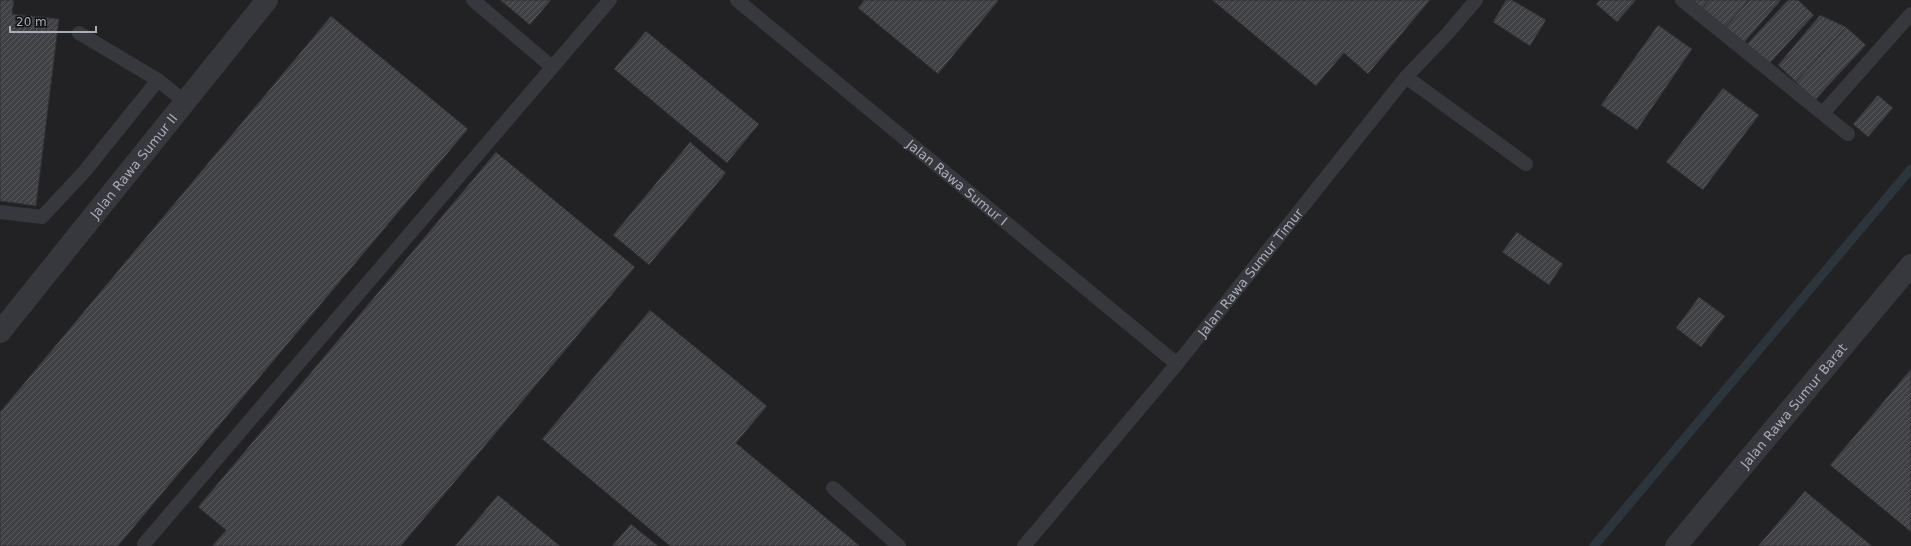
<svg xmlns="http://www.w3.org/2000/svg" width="1911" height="546" font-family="'DejaVu Sans',sans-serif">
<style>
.built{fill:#222225}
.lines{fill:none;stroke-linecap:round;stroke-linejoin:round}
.stream{stroke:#2c353c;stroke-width:9}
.building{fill:url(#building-hatch);stroke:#303034}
.lane{stroke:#37383d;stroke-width:14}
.street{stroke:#37383d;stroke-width:22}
.labels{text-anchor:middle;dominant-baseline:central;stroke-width:3.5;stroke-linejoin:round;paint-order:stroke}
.street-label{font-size:13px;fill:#a8adb8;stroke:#111113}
</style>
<defs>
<pattern id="building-hatch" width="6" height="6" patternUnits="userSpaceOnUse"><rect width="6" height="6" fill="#404145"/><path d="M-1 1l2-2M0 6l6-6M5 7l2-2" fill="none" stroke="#595a5e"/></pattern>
</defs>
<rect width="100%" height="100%" fill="#161618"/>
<rect class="built" x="0" y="0" width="1911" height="546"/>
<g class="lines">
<polyline class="stream" points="1594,546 1911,169"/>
</g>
<g class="building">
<polygon points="0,0 14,0 12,14 59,19 36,206 0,201"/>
<polygon points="500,0 551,0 530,25"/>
<polygon points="864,0 999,0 938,74 858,8"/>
<polygon points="1212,0 1430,0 1368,74 1344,53 1316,86"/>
<polygon points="1506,0 1512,0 1546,20 1530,46 1493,22"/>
<polygon points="1600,0 1636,0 1617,22 1596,4"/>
<polygon points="1689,0 1709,0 1701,10"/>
<polygon points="1709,0 1749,0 1724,29 1701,10"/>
<polygon points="1749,0 1781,0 1742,45 1724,29"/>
<polygon points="1788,0 1798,0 1814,15 1769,64 1747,44"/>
<polygon points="1820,15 1846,27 1796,82 1778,65"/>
<polygon points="331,16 468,129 118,546 0,546 0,412"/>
<polygon points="1658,25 1692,49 1637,130 1601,105"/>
<polygon points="1846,27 1866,45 1815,100 1796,82"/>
<polygon points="646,31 759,124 727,163 614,69"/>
<polygon points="1723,88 1759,115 1703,190 1666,162"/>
<polygon points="1878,95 1893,108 1868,137 1853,124"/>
<polygon points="690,142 726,173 649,265 613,235"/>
<polygon points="496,152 635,267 401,546 212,546 226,530 198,507"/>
<polygon points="1517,232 1563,264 1549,285 1502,252"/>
<polygon points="1699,297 1725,316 1701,347 1676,328"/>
<polygon points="650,310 767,406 736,443 860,546 670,546 542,439"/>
<polygon points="1911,369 1911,532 1830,465"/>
<polygon points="1805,491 1872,546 1758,546"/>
<polygon points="498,495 560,546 455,546"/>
<polygon points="631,524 658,546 612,546"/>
</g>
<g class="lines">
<g class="lane">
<polyline points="473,0 552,67"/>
<path id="s1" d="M737 0 1177 364"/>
<polyline points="1682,0 1848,134"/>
<polyline points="1406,77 1526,164"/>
<polyline points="158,80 185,102"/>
<polyline points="1823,113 1911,14"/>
<polyline points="0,212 42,217 84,172 158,80 79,33"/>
<polyline points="833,488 899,546"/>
<polyline points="144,544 610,0"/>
<path id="s2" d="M1024 546 1177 364 1406 77 1448 33 1476 0"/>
</g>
<g class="street">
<path id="s3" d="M0 332 267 0"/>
<path id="s4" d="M1676 546 1911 265"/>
</g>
</g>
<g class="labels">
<g class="street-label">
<text stroke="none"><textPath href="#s3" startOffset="213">Jalan Rawa Sumur II</textPath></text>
<text stroke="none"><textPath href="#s1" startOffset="286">Jalan Rawa Sumur I</textPath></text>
<text stroke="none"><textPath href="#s2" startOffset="355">Jalan Rawa Sumur Timur</textPath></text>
<text stroke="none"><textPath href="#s4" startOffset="183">Jalan Rawa Sumur Barat</textPath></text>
</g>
</g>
<path d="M10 26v6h86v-6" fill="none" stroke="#a8adb8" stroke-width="2"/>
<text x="16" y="26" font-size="12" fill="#a8adb8" stroke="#111113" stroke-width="3" paint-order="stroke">20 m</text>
</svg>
